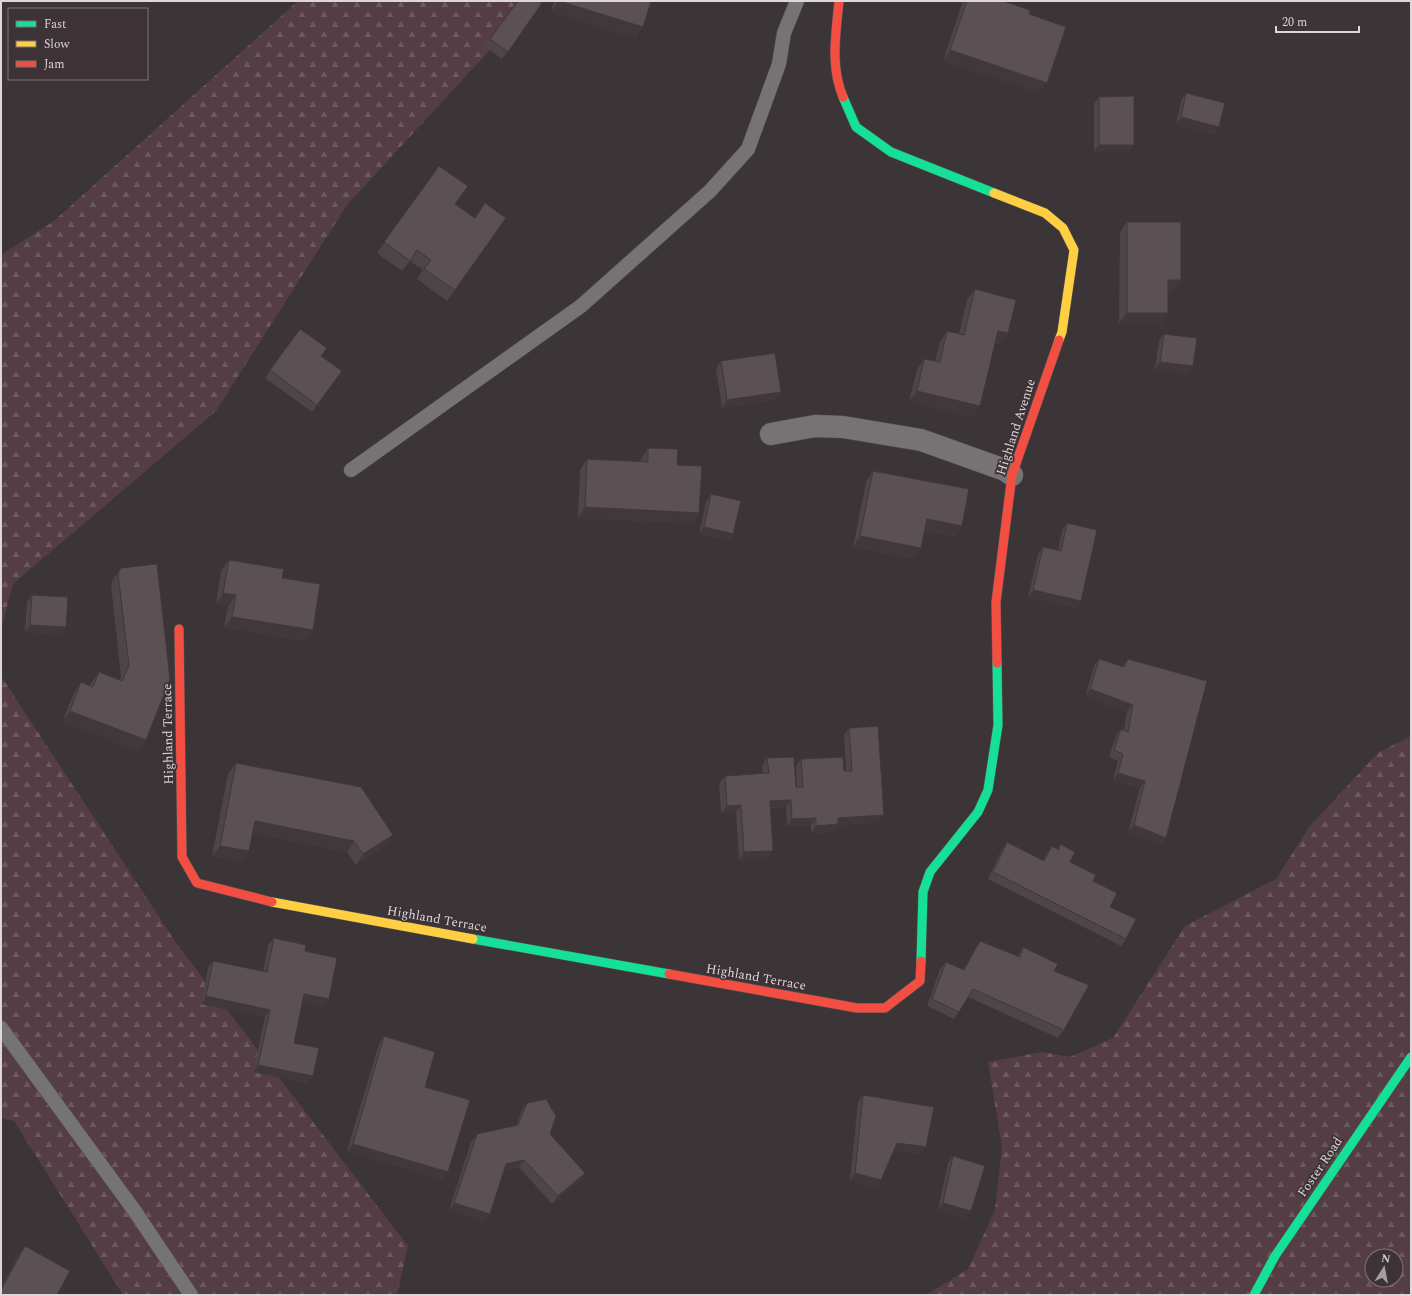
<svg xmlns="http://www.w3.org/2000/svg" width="1412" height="1296" font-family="Spectral,serif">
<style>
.forest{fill:url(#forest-firs);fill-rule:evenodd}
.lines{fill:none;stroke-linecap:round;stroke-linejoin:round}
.lane-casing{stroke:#575254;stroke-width:15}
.street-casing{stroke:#575254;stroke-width:23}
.fast-casing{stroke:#575254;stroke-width:10}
.slow-casing{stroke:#575254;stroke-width:10}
.jam-casing{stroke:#575254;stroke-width:10}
.lane{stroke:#767374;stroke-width:14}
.street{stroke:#767374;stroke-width:22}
.fast{stroke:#16e098;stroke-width:9}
.slow{stroke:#ffcf43;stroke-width:9}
.jam{stroke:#f24e42;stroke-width:9}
.wall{fill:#4e4548}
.shaded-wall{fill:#40383b}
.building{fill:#5b5054;stroke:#40383b}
.labels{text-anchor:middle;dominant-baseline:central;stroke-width:3.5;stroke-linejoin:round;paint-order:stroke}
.street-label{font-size:13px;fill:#ddd7d9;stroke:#3d3336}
</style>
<defs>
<pattern id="forest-firs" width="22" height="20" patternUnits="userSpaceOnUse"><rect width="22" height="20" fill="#543d44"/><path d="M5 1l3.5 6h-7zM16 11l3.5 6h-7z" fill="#6c585e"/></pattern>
</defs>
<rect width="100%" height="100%" fill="#3b3537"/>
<g class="forest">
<polygon points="298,1 535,1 347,205 216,411 13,584 1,629 1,255 54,221"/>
<polygon points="1,676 177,944 408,1246 397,1295 123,1295 14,1121 1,1118"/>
<path d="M1411 736V1295H926L968 1269 995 1210 1002 1147 988 1062 1042 1052 1070 1057 1113 1038 1185 926 1276 879 1309 827 1379 752ZM1372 1256H1396V1280H1372Z"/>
</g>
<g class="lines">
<defs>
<g id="lane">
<polyline points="351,470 581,306 710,191 748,149 779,64 784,33 797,1"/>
<polyline points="1,1028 134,1210 191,1295"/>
</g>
<polyline id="street" points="771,434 815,426 843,427 921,440 1005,470 1012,475"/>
<g id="fast">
<polyline points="843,97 856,127 891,152 994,193"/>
<polyline points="473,939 669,974"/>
<polyline points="921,961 923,892 930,872 978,812 988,790 998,725 997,663"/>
<polyline points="1254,1295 1275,1256 1411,1057"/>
</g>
<g id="slow">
<polyline points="994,193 1045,213 1063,228 1074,250 1062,332 1059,340"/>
<polyline points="272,902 473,939"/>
</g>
<g id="jam">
<path d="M839 1C836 33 830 66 843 97"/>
<polyline points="179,629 182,857 197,883 272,902"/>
<polyline points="997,663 996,602 1012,475 1059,340"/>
<polyline points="669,974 857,1008 885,1008 920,981 921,961"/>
</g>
</defs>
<use href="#lane" class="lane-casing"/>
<use href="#street" class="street-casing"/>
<use href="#fast" class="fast-casing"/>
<use href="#slow" class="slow-casing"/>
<use href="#jam" class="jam-casing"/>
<use href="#lane" class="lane"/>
<use href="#street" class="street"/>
<use href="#fast" class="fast"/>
<use href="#slow" class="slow"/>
<use href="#jam" class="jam"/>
</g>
<g class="wall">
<polygon points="518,1 542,3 502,59 485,47"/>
<polygon points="554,1 651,1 636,38 551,12"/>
<polygon points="963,1 967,1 1040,93 943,61"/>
<polygon points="1186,93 1219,127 1214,134 1176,125 1181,101"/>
<polygon points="1099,97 1134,145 1129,152 1094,152 1094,104"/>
<polygon points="439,166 455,204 475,218 506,218 447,301 417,279 423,270 410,261 402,271 377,253"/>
<polygon points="1127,222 1181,280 1174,290 1168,291 1161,324 1119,323 1120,232"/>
<polygon points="975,289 1008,333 1000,344 995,343 973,417 909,401 917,370 924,359 935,361 940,342 947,331 959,334 967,300"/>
<polygon points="300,329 321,356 342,371 312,412 265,378"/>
<polygon points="1164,334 1193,366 1188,374 1155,369 1159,341"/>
<polygon points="721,361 776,399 722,408 716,369"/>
<polygon points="648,448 677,465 699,513 692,523 578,518 580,470 587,459 641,461 641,459"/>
<polygon points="873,471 962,526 955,537 924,531 921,548 913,559 853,547 866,482"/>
<polygon points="711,494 733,534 728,541 699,534 706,502"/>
<polygon points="1067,523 1081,601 1076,608 1028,597 1038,554 1043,547 1058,550 1062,531"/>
<polygon points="229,560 282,578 313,630 305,641 224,627 228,606 216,604 221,571"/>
<polygon points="121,568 146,740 138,751 62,722 74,693 81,682 90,686 91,683 99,672 120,680 121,676 111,585 113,579"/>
<polygon points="32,595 66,627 61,635 25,632 27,602"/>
<polygon points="1099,659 1122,667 1128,659 1166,838 1160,845 1128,832 1140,788 1113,780 1118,761 1109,757 1116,736 1121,729 1124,730 1127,712 1085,697 1094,666"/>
<polygon points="849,728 884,815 878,822 838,825 833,832 811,833 811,825 787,826 786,807 770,808 768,858 739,860 736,812 721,813 719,783 725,776 763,774 762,766 767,758 796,787 797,787 796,766 801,759 844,771 846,771 844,735"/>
<polygon points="236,763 385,846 356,865 347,852 252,833 242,862 212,856 228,774"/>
<polygon points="1007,842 1043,860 1047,853 1052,846 1057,849 1060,844 1070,862 1093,881 1110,907 1126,939 1121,946 988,879 1002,849"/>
<polygon points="274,938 305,951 329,999 323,1006 302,1002 294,1043 308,1083 253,1072 265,1017 201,1004 208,968 213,961 263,972 268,945"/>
<polygon points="980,941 1018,956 1023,947 1054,971 1064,1030 1058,1038 968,997 954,1019 927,1006 940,969 946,962 963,970 975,949"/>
<polygon points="384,1036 425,1087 443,1180 347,1151 379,1044"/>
<polygon points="863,1095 921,1154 894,1150 881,1180 876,1187 850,1180 858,1102"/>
<polygon points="527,1103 550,1134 585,1173 580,1180 552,1204 519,1167 504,1171 484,1222 449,1210 471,1142 477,1134 516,1126 522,1110"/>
<polygon points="953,1156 966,1218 938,1210 948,1163"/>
<polygon points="25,1246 1,1295 1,1288 20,1253"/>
</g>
<g class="shaded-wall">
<polygon points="558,1 559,1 643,27 636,38 551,12"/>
<polygon points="950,50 1047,83 1040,93 943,61"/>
<polygon points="1181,117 1219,127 1214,134 1176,125"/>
<polygon points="1099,145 1134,145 1129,152 1094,152"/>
<polygon points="1168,280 1181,280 1174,290 1161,291"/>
<polygon points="1127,313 1168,313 1161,324 1119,323"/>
<polygon points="998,331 1008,333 1000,344 991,342"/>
<polygon points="1160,362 1193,366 1188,374 1155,369"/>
<polygon points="917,391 980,406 973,417 909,401"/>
<polygon points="781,392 776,399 722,408 727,400"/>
<polygon points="585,507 699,513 692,523 578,518"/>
<polygon points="927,519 962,526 955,537 919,530"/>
<polygon points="704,527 733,534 728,541 699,534"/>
<polygon points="860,536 921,548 913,559 853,547"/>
<polygon points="1033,590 1081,601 1076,608 1028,597"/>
<polygon points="223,593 236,595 228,606 216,604"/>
<polygon points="232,617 313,630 305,641 224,627"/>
<polygon points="30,625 66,627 61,635 25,632"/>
<polygon points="1090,689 1133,705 1127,712 1085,697"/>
<polygon points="70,711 146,740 138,751 62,722"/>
<polygon points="1118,773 1145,781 1140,788 1113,780"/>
<polygon points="791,800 786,807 765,808 770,801"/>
<polygon points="741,805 736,812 721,813 727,806"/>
<polygon points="884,815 878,822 838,825 833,832 811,833 816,826 838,818"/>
<polygon points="816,818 811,825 787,826 792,819"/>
<polygon points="255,821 354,841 347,852 247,832"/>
<polygon points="1134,825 1166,838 1160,845 1128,832"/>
<polygon points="393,835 385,846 356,865 363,854"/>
<polygon points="220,846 249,851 242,862 212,856"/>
<polygon points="773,851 768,858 739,860 744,852"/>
<polygon points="304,994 329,999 323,1006 299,1001"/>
<polygon points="206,996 270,1010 265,1017 201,1004"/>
<polygon points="258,1065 313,1076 308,1083 253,1072"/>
<polygon points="897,1143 926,1147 921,1154 892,1150"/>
<polygon points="353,1144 448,1172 443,1180 347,1151"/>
<polygon points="524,1160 519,1167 501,1172 506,1164"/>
<polygon points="585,1173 580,1180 552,1204 558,1196"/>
<polygon points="855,1173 881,1180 876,1187 850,1180"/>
<polygon points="454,1203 490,1214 484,1222 449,1210"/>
<polygon points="943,1203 971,1211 966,1218 938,1210"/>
</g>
<g class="building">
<polygon points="518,1 538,1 542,3 508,52 490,39"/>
<polygon points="559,1 651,1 643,27"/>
<polygon points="967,1 1003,1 1030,10 1029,14 1066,27 1047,83 950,50"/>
<polygon points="1186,93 1225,103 1219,127 1181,117"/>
<polygon points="1134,96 1134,145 1099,145 1099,97"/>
<polygon points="439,166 468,186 455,204 475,218 485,203 506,218 455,290 424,269 431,260 417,250 410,261 384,242"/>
<polygon points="1127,222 1181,222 1181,280 1168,280 1168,313 1127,313"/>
<polygon points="975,289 1016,300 1008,333 998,331 980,406 917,391 924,359 940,362 947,331 964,335"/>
<polygon points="300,329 327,348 321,356 342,371 317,405 270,370"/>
<polygon points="1164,334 1197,338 1193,366 1160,362"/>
<polygon points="775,353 781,392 727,400 721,361"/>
<polygon points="648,448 678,449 677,465 702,466 699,513 585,507 587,459 648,462"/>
<polygon points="873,471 969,489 962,526 927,519 921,548 860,536"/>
<polygon points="711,494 741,501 733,534 704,527"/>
<polygon points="1067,523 1097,530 1081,601 1033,590 1043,547 1061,551"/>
<polygon points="229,560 284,569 282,578 320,584 313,630 232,617 236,595 223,593"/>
<polygon points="157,564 170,679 146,740 70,711 81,682 93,687 99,672 122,681 129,665 118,574 121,568"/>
<polygon points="32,595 68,597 66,627 30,625"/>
<polygon points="1099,659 1124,667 1128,659 1207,681 1166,838 1134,825 1145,781 1118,773 1123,754 1114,750 1121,729 1128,732 1133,705 1090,689"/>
<polygon points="878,726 884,815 838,818 838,824 816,826 816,818 792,819 791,800 770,801 773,851 744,852 741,805 727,806 725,776 769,773 767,758 794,757 796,787 803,787 801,759 843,757 844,771 852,771 849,728"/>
<polygon points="236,763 361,787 393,835 363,854 354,841 255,821 249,851 220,846"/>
<polygon points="1007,842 1044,861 1052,846 1059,850 1060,844 1075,852 1070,862 1096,875 1093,881 1117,893 1110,907 1136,919 1126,939 993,872"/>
<polygon points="274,938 306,945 305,951 337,958 329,999 304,994 294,1043 319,1048 313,1076 258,1065 270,1010 206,996 213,961 267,972"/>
<polygon points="980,941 1020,957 1023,947 1058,964 1054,971 1089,985 1064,1030 973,989 959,1012 932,999 946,962 964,970"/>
<polygon points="384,1036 435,1052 425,1087 470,1100 448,1172 353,1144"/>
<polygon points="863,1095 934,1107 926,1147 897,1143 881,1180 855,1173"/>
<polygon points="546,1099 556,1116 550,1134 585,1173 558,1196 524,1160 506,1164 490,1214 454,1203 477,1134 518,1125 527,1103"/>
<polygon points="953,1156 985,1166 971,1211 943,1203"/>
<polygon points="25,1246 70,1271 57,1295 1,1295 1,1290"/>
</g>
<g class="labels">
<g class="street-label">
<text transform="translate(1016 427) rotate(-72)">Highland Avenue</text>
<text transform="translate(168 734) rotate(-91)">Highland Terrace</text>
<text transform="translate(437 919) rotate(10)">Highland Terrace</text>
<text transform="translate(756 977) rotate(10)">Highland Terrace</text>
<text transform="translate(1320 1167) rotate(-56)">Foster Road</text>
</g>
</g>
<rect width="1412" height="1296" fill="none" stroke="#ddd7d9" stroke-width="4"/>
<rect x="8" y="8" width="140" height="72" fill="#3d3336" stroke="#7d7577"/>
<rect x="16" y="21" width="20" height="6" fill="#16e098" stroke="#7d7577"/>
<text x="44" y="28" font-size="12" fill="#ddd7d9">Fast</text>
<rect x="16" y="41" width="20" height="6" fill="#ffcf43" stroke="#7d7577"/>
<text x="44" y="48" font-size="12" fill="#ddd7d9">Slow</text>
<rect x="16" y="61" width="20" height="6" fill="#f24e42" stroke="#7d7577"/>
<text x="44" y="68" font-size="12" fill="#ddd7d9">Jam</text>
<g transform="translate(1384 1268) rotate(11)"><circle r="19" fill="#3d3336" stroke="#7d7577"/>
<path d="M0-3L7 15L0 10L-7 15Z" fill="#a49ea0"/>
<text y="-6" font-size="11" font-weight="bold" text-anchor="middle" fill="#ddd7d9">N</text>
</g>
<path d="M1276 26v6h83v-6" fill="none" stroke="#ddd7d9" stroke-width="2"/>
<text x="1282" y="26" font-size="12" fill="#ddd7d9" stroke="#3d3336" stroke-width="3" paint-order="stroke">20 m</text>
</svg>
